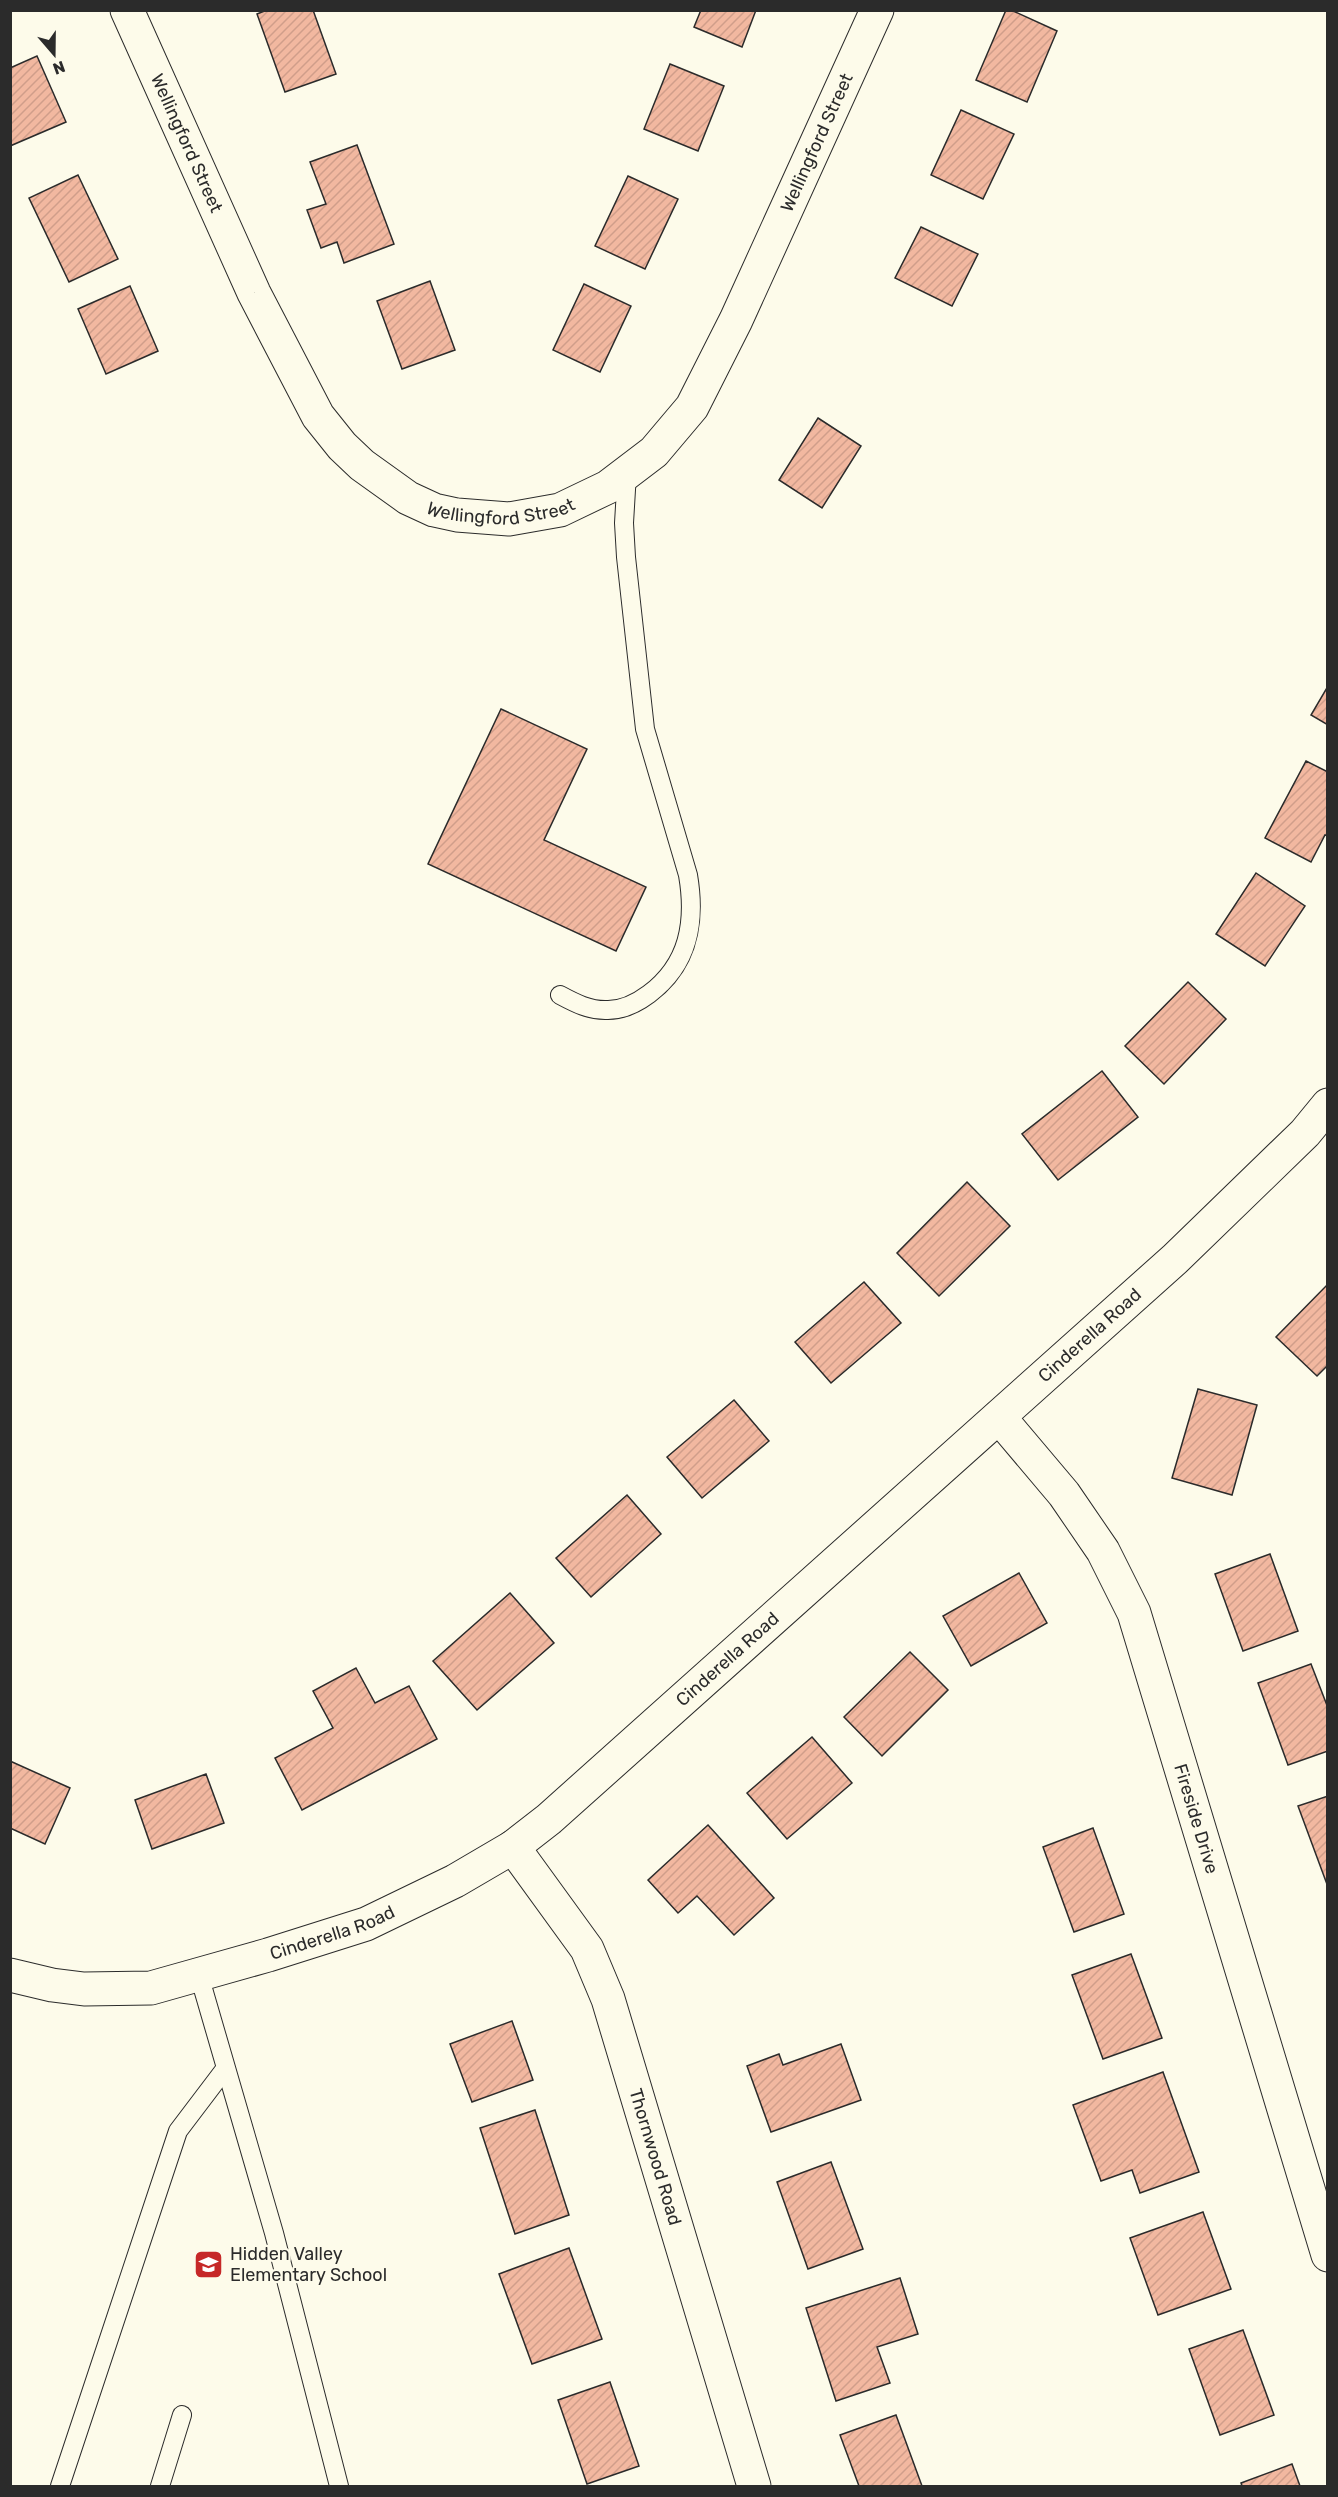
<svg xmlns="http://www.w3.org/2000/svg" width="1338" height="2497" font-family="Rubik,sans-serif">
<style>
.building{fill:url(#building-hatch);stroke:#2b2b2b;stroke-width:1.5}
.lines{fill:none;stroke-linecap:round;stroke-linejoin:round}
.lane-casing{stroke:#2b2b2b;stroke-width:20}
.street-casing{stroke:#2b2b2b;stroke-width:35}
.lane{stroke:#fdfbea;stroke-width:18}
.street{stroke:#fdfbea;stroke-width:33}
.labels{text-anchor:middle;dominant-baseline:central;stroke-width:4.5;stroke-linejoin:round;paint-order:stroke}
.street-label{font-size:18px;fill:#2b2b2b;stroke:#fdfbea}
.poi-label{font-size:18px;fill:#2b2b2b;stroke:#fdfbea;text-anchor:start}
</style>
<defs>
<pattern id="building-hatch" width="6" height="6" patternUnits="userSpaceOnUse" patternTransform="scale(1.5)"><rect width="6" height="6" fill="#f2b8a0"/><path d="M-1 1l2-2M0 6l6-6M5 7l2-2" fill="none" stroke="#d09e8a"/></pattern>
</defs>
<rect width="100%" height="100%" fill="#fdfbea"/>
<g class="building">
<polygon points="267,10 313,10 336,74 285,92 257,14"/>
<polygon points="701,10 756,10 742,47 694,27"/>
<polygon points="1006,10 1011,10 1057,31 1027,102 976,80"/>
<polygon points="37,56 66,122 10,146 10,68"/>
<polygon points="670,64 724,86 698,151 644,129"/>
<polygon points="961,110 1014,134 983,199 931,175"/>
<polygon points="357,145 394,244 344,263 337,242 321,248 307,210 326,204 310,162"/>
<polygon points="78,175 118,259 69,282 29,198"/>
<polygon points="628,176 678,199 645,269 595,246"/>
<polygon points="921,227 978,254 952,306 895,278"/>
<polygon points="430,281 455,350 402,369 377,301"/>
<polygon points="584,284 631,306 600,372 553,350"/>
<polygon points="130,286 158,351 106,374 78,309"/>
<polygon points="818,418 861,446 822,508 779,480"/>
<polygon points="1328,686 1328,725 1311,715"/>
<polygon points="501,709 587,749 544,840 646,887 616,951 428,864"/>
<polygon points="1306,761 1328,772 1328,836 1325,835 1311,862 1265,838"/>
<polygon points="1256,873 1305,906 1265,966 1216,934"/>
<polygon points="1188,982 1226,1019 1164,1084 1125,1046"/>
<polygon points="1102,1071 1138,1117 1058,1180 1022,1134"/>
<polygon points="967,1182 1010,1226 939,1296 897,1253"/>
<polygon points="864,1282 901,1323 831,1383 795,1342"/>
<polygon points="1328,1284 1328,1365 1317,1376 1276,1337"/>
<polygon points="1198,1389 1257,1405 1232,1495 1172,1478"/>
<polygon points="734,1400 769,1441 702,1498 667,1457"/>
<polygon points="627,1495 661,1534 591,1597 556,1558"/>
<polygon points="1270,1554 1298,1631 1243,1651 1215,1574"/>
<polygon points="1019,1573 1047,1623 971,1666 943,1616"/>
<polygon points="510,1593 554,1643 477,1710 433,1661"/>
<polygon points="910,1652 948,1690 882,1756 844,1717"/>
<polygon points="1311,1664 1328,1708 1328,1751 1288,1765 1258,1683"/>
<polygon points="356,1668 375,1703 409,1686 437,1739 302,1810 275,1758 333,1728 313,1691"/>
<polygon points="812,1737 852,1783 787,1839 747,1793"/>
<polygon points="10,1761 70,1788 45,1844 10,1828"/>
<polygon points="206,1774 224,1823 152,1849 135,1800"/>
<polygon points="1328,1796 1328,1887 1298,1806"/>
<polygon points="708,1825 774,1898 734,1935 697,1896 678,1913 648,1880"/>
<polygon points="1093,1828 1124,1914 1074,1932 1043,1847"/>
<polygon points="1131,1954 1162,2038 1103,2059 1072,1975"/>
<polygon points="512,2021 533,2080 472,2102 450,2044"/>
<polygon points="841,2044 861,2100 771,2132 747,2066 779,2054 783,2065"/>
<polygon points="1163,2072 1199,2172 1140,2193 1132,2170 1101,2181 1073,2105"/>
<polygon points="535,2110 569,2215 515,2234 480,2128"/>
<polygon points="831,2162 863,2249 808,2269 777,2182"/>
<polygon points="1203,2212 1231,2289 1158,2315 1130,2238"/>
<polygon points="569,2248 602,2339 532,2364 499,2274"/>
<polygon points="900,2278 918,2334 877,2347 890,2383 836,2401 806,2308"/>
<polygon points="1243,2330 1274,2415 1220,2435 1189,2349"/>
<polygon points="610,2382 639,2466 587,2484 558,2400"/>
<polygon points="896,2415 922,2486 859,2486 840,2435"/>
<polygon points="1292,2464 1300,2486 1242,2486 1241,2483"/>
</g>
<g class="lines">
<defs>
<g id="lane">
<path d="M560 995C575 1003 590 1011 608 1010 623 1010 637 1003 649 994 689 964 696 922 688 875L645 729 626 557 624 523 627 473"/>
<polyline points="199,1975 274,2233 339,2486"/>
<polyline points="60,2486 178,2131 225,2069"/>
<polyline points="160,2486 182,2415"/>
</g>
<g id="street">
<path id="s1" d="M127 10 254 293 318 416 342 446 362 465 408 498 434 510 457 515 509 519 560 510 608 487 654 452 692 407 736 320 877 10"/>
<path id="s2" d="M999 1417 1064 1494 1103 1551 1134 1613 1328 2255"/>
<path id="s3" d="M513 1847 587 1949 608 1999 754 2486"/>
<path id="s4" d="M10 1975 52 1985 84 1989 151 1988 268 1955 366 1924 455 1881 513 1847 549 1819 1175 1259 1305 1133 1328 1105"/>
</g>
</defs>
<use href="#lane" class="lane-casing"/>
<use href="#street" class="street-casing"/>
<use href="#lane" class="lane"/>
<use href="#street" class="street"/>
</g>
<defs>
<symbol id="school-square" viewBox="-11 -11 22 22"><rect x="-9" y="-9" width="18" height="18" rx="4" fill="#c62828" stroke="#fdfbea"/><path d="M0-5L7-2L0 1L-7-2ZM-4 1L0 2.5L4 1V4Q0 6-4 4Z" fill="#fff"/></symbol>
</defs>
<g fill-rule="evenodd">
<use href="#school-square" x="192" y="2248" width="33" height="33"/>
</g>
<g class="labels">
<g class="street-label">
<text stroke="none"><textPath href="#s1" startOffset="146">Wellingford Street</textPath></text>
<text stroke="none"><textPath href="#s1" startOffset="1190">Wellingford Street</textPath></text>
<text stroke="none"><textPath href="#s1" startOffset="668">Wellingford Street</textPath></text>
<text stroke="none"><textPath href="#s4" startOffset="1304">Cinderella Road</textPath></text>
<text stroke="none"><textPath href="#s4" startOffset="818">Cinderella Road</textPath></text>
<text stroke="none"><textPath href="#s2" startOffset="454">Fireside Drive</textPath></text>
<text stroke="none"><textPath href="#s4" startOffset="332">Cinderella Road</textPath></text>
<text stroke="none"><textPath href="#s3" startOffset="345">Thornwood Road</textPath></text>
</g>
<g class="poi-label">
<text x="230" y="2254">Hidden Valley<tspan x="230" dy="21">Elementary School</tspan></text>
</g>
</g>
<rect width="1338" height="2497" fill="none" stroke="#2b2b2b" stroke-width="24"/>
<g transform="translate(54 54) rotate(160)" stroke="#fdfbea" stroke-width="4.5" paint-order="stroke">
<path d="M0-4.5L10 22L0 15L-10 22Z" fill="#2b2b2b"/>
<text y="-9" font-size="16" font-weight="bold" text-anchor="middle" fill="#2b2b2b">N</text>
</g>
</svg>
